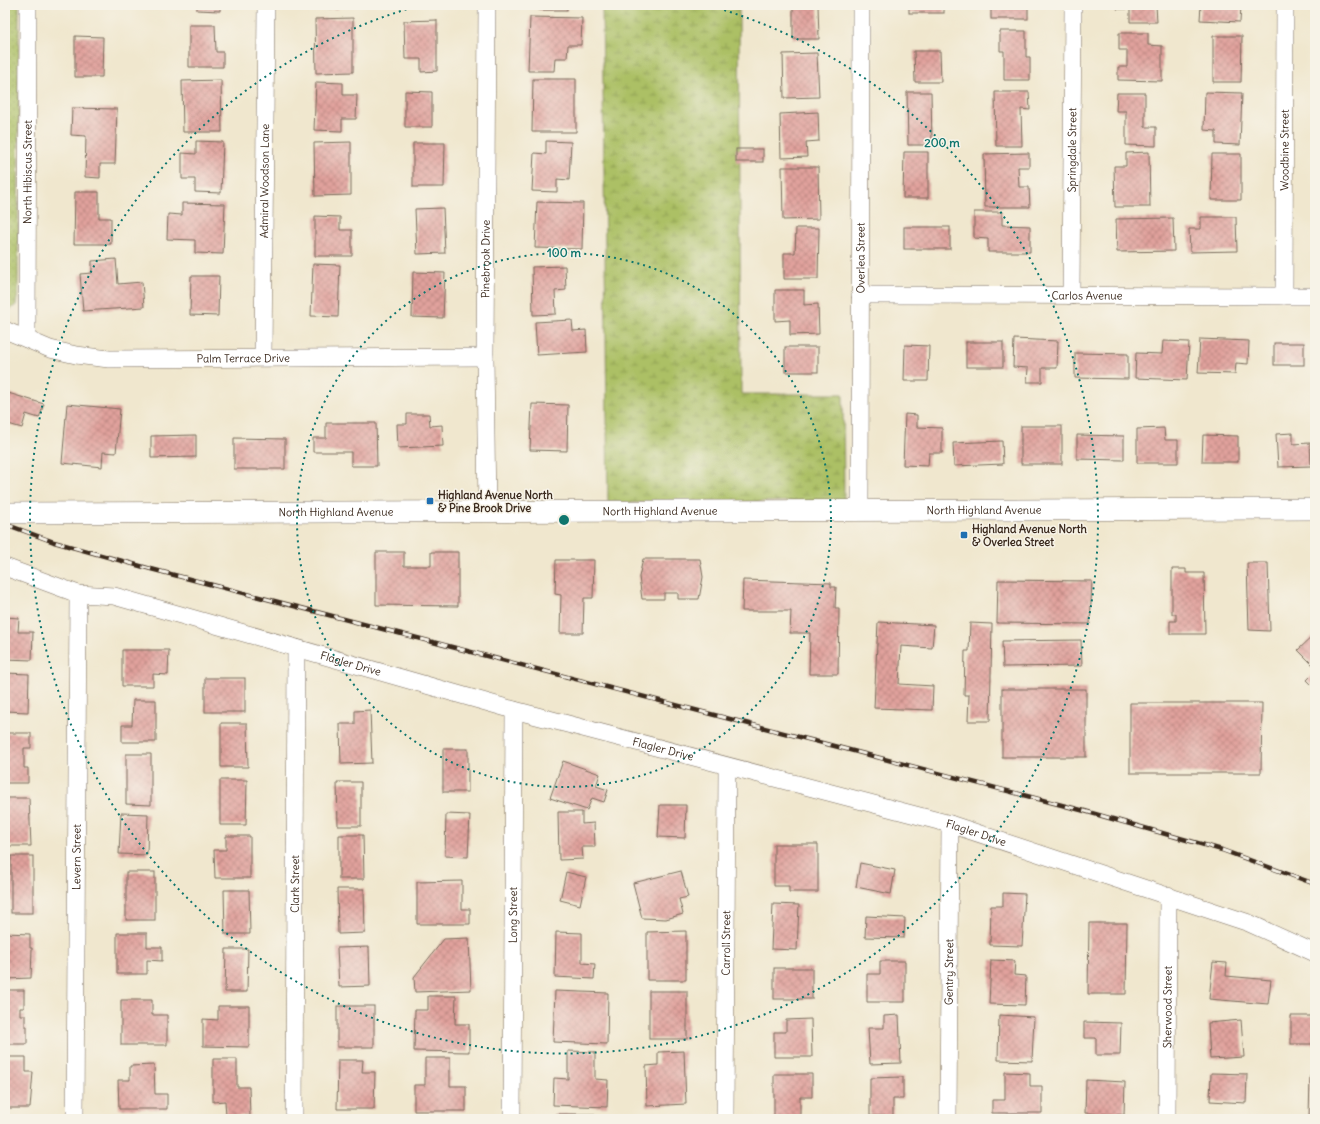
<svg xmlns="http://www.w3.org/2000/svg" width="1320" height="1124" font-family="Delius,sans-serif">
<style>
.wetland{fill:url(#wetland-marsh);stroke:#747542}
.park{fill:url(#park-dots);stroke:#747542}
.building{fill:url(#building-cross-hatch)}
.lines{fill:none;stroke-linecap:round;stroke-linejoin:round}
.minor-casing{stroke:#7a6c5c;stroke-width:18}
.tertiary-casing{stroke:#7a6c5c;stroke-width:22}
.minor{stroke:#fff;stroke-width:17}
.tertiary{stroke:#fff;stroke-width:21}
.rail-casing{stroke:#3b2a1e;stroke-width:4.5}
.rail{stroke:#f7f3e8;stroke-width:3;stroke-dasharray:9;stroke-linecap:butt}
.ring{fill:none;stroke:#0f766e;stroke-width:2;stroke-dasharray:2 4}
.poi-dot{fill:#1f6fb2;stroke:#f7f3e8;stroke-width:1.5}
.labels{text-anchor:middle;dominant-baseline:central;stroke-width:3;stroke-linejoin:round;paint-order:stroke}
.street-label{font-size:11px;fill:#3b2a1e;stroke:#f7f3e8}
.poi-label{font-size:11px;font-weight:bold;fill:#3b2a1e;stroke:#f7f3e8;text-anchor:start}
.centre{fill:#0f766e;stroke:#f7f3e8;stroke-width:2}
.ring-label{font-size:12px;text-anchor:middle;font-weight:bold;fill:#0f766e;stroke:#f7f3e8;stroke-width:3;stroke-linejoin:round;paint-order:stroke}
</style>
<defs>
<pattern id="wetland-marsh" width="20" height="14" patternUnits="userSpaceOnUse"><rect width="20" height="14" fill="#acc065"/><path d="M1 5h8M5 5V1M11 12h8M15 12V8" fill="none" stroke="#8d9c53"/></pattern>
<pattern id="park-dots" width="8" height="8" patternUnits="userSpaceOnUse"><rect width="8" height="8" fill="#acc065"/><path d="M2 2h.1M6 6h.1" fill="none" stroke="#8d9c53" stroke-width="1.8" stroke-linecap="round"/></pattern>
<pattern id="building-cross-hatch" width="8" height="8" patternUnits="userSpaceOnUse"><rect width="8" height="8" fill="#e1a29d"/><path d="M0 0l8 8M0 8l8-8" fill="none" stroke="#b8847f"/></pattern>
</defs>
<rect width="100%" height="100%" fill="#f7f3e8"/>
<filter id="ink" filterUnits="userSpaceOnUse"><feTurbulence type="fractalNoise" baseFrequency=".025" numOctaves="2"/><feDisplacementMap in="SourceGraphic" scale="8" xChannelSelector="R" yChannelSelector="G"/><feConvolveMatrix kernelMatrix="1 2 1 2 8 2 1 2 1" color-interpolation-filters="sRGB"/></filter>
<filter id="wash" filterUnits="userSpaceOnUse"><feTurbulence type="fractalNoise" baseFrequency=".012" numOctaves="4" result="noise"/><feDisplacementMap in="SourceGraphic" scale="16" xChannelSelector="R" yChannelSelector="G"/><feGaussianBlur stdDeviation="0.9" result="paint"/><feColorMatrix in="noise" values="0 0 0 0 0 0 0 0 0 0 0 0 0 0 0 0 0 1.4 0 .05"/><feComposite in="paint" operator="in"/></filter>
<g filter="url(#wash)">
<rect width="100%" height="100%" fill="#f0e7ce"/>
<polygon class="wetland" points="602,5 739,5 741,394 843,394 844,501 608,503"/>
<polygon class="park" points="5,5 19,5 18,292 16,305 5,313"/>
<g id="blocks">
<g class="building">
<rect x="75" y="5" width="23" height="2"/>
<polygon points="197,5 220,5 220,11 197,10"/>
<polygon points="315,5 338,5 338,9 315,8"/>
<rect x="539" y="5" width="28" height="5"/>
<polygon points="793,5 818,5 819,39 793,39"/>
<rect x="909" y="5" width="35" height="8"/>
<rect x="991" y="5" width="37" height="14"/>
<polygon points="1117,5 1156,5 1157,22 1130,22 1130,9 1117,9"/>
<polygon points="1201,5 1241,5 1240,22 1200,20"/>
<polygon points="530,17 582,18 581,45 568,45 567,58 555,58 554,71 528,71"/>
<polygon points="353,18 353,72 316,73 315,19"/>
<polygon points="437,20 437,71 421,72 421,59 405,59 404,21"/>
<polygon points="189,25 215,25 216,52 223,52 223,67 189,67"/>
<polygon points="1000,31 1026,31 1026,57 1030,57 1030,80 1004,80 1004,51 1000,51"/>
<polygon points="1119,33 1148,33 1148,45 1162,46 1162,81 1118,80 1118,67 1127,67 1127,50 1119,50"/>
<polygon points="75,36 103,37 102,77 75,77"/>
<polygon points="1213,36 1242,36 1241,82 1213,82"/>
<polygon points="914,51 940,51 941,82 915,82"/>
<polygon points="817,53 819,97 784,98 783,54"/>
<polygon points="533,79 576,79 576,132 532,132"/>
<polygon points="221,80 222,132 183,132 182,81"/>
<polygon points="316,82 343,83 343,95 357,95 356,119 342,119 342,131 314,130"/>
<polygon points="405,91 432,92 432,127 405,127"/>
<polygon points="907,92 931,92 932,145 908,145"/>
<polygon points="995,92 1029,92 1030,110 1021,109 1022,146 996,146"/>
<polygon points="1205,92 1242,93 1240,145 1216,144 1216,131 1204,130"/>
<polygon points="1117,93 1145,93 1145,127 1156,127 1156,146 1126,145 1126,111 1116,111"/>
<polygon points="72,108 117,109 115,164 100,164 100,178 85,177 86,136 71,135"/>
<polygon points="818,112 819,141 806,142 807,157 781,158 780,114"/>
<polygon points="196,141 223,142 221,193 195,192 195,179 182,179 182,153 196,154"/>
<polygon points="546,141 571,142 569,180 557,179 557,192 532,191 534,153 546,154"/>
<polygon points="351,142 351,195 315,196 314,143"/>
<polygon points="413,143 445,143 444,187 413,187"/>
<rect x="736" y="149" width="27" height="13"/>
<polygon points="904,152 928,152 928,198 903,198"/>
<polygon points="1149,152 1150,207 1115,207 1114,166 1126,166 1126,153"/>
<polygon points="1029,153 1029,167 1018,167 1019,187 1029,187 1030,207 985,207 984,154"/>
<polygon points="1212,154 1241,154 1241,200 1211,200"/>
<polygon points="782,167 818,167 819,219 783,220"/>
<polygon points="75,192 99,192 99,218 111,218 111,244 74,244"/>
<polygon points="537,202 583,203 582,249 535,248"/>
<polygon points="182,203 225,204 223,254 195,253 195,240 167,239 168,214 182,215"/>
<polygon points="443,208 445,253 417,254 415,209"/>
<polygon points="974,212 1002,212 1002,225 1030,226 1030,252 988,252 988,239 974,238"/>
<polygon points="315,216 340,217 340,230 352,230 352,256 315,256"/>
<polygon points="1201,217 1236,217 1237,251 1190,252 1189,229 1201,229"/>
<polygon points="1173,218 1174,251 1117,252 1116,219"/>
<rect x="904" y="227" width="46" height="22"/>
<polygon points="796,228 819,228 818,279 784,279 784,253 795,253"/>
<polygon points="116,259 118,284 142,282 144,307 83,311 80,274 92,273 92,261"/>
<polygon points="313,264 340,265 338,317 311,316"/>
<polygon points="565,266 566,290 555,291 556,314 533,315 532,267"/>
<polygon points="413,272 445,273 443,318 412,317"/>
<polygon points="191,276 219,276 218,316 190,315"/>
<polygon points="775,290 804,290 804,305 818,304 819,334 790,335 790,320 775,321"/>
<polygon points="572,320 573,331 586,330 587,352 537,355 535,322"/>
<polygon points="1014,339 1058,341 1057,368 1042,368 1042,382 1027,382 1028,368 1013,367"/>
<polygon points="1200,339 1249,341 1248,364 1236,363 1235,374 1198,373"/>
<polygon points="1163,341 1189,342 1187,380 1135,378 1136,353 1162,354"/>
<rect x="966" y="342" width="37" height="25"/>
<rect x="1274" y="343" width="30" height="22"/>
<polygon points="905,345 929,346 928,381 904,381"/>
<rect x="785" y="347" width="33" height="25"/>
<polygon points="1075,353 1128,354 1128,379 1075,378"/>
<polygon points="5,392 44,404 39,418 26,414 22,428 5,423"/>
<polygon points="67,404 120,409 116,453 103,452 102,467 62,463"/>
<polygon points="532,404 568,405 567,451 530,450"/>
<polygon points="407,414 429,414 430,426 442,425 443,446 398,448 397,424 407,424"/>
<polygon points="905,414 917,415 917,427 942,428 942,453 929,453 928,466 903,465"/>
<polygon points="326,423 376,423 377,466 351,466 351,452 313,452 313,438 326,438"/>
<rect x="1021" y="426" width="41" height="38"/>
<polygon points="1164,428 1165,440 1178,440 1178,463 1137,463 1137,429"/>
<polygon points="1293,433 1293,444 1310,443 1311,466 1278,467 1276,434"/>
<polygon points="196,435 196,457 151,458 151,436"/>
<polygon points="1077,435 1124,436 1124,460 1077,459"/>
<polygon points="1203,435 1238,436 1238,462 1202,462"/>
<polygon points="234,438 285,439 285,469 234,469"/>
<polygon points="1002,441 1003,464 954,466 953,443"/>
<polygon points="376,552 404,552 404,566 431,566 431,552 458,552 458,606 376,605"/>
<polygon points="643,559 700,559 703,577 699,599 678,599 678,593 664,593 664,599 642,599 639,577"/>
<polygon points="556,560 594,560 593,598 584,598 583,633 560,633 561,595 555,594"/>
<polygon points="1247,563 1268,563 1270,631 1249,630"/>
<polygon points="1172,569 1186,569 1186,573 1204,573 1205,634 1170,634 1170,621 1176,621 1176,614 1172,614"/>
<polygon points="743,580 831,583 831,587 836,587 835,608 839,608 838,674 809,674 810,633 790,633 791,611 742,611"/>
<polygon points="998,580 1092,581 1090,624 997,623"/>
<polygon points="5,617 19,618 18,632 33,632 32,660 5,659"/>
<polygon points="878,622 934,625 932,648 901,646 899,684 933,686 932,710 874,708"/>
<polygon points="970,623 992,624 990,721 968,721 969,695 964,695 965,651 969,651"/>
<polygon points="1315,634 1315,667 1298,650"/>
<polygon points="1081,640 1082,666 1003,667 1002,641"/>
<polygon points="122,650 169,650 168,675 153,674 153,686 122,686"/>
<polygon points="1315,672 1315,688 1307,680"/>
<polygon points="5,673 29,674 28,712 5,711"/>
<rect x="205" y="678" width="40" height="34"/>
<rect x="1002" y="689" width="84" height="68"/>
<polygon points="133,700 156,700 156,742 122,742 122,725 132,725"/>
<polygon points="1130,703 1262,703 1261,773 1130,773"/>
<polygon points="370,710 372,763 341,764 340,724 355,724 355,711"/>
<polygon points="221,723 247,723 248,767 221,767"/>
<polygon points="5,733 31,733 31,748 24,748 24,768 28,768 28,783 5,783"/>
<rect x="443" y="749" width="25" height="43"/>
<polygon points="126,754 151,754 151,805 126,804"/>
<polygon points="563,761 600,774 596,786 608,790 604,802 592,798 587,810 550,798"/>
<polygon points="220,780 247,780 246,825 220,825"/>
<polygon points="337,782 361,782 361,826 338,826"/>
<polygon points="5,798 29,798 31,846 5,846"/>
<polygon points="660,805 686,805 685,838 658,837"/>
<polygon points="558,812 582,812 582,824 594,823 595,847 582,847 583,859 559,860"/>
<polygon points="121,813 148,814 147,855 119,854"/>
<polygon points="446,814 470,815 468,857 445,856"/>
<polygon points="339,835 363,835 364,879 339,879"/>
<polygon points="226,836 250,836 250,878 215,878 214,850 226,850"/>
<polygon points="774,844 818,844 818,892 789,892 789,886 774,886"/>
<rect x="11" y="856" width="22" height="57"/>
<polygon points="860,863 895,870 891,894 856,887"/>
<polygon points="681,871 688,897 679,899 683,914 666,919 642,918 633,883"/>
<rect x="126" y="872" width="29" height="48"/>
<polygon points="566,872 586,877 580,905 560,900"/>
<polygon points="462,881 462,909 470,909 470,924 417,924 417,882"/>
<polygon points="337,889 364,889 365,933 338,934"/>
<polygon points="224,890 249,890 250,934 225,934"/>
<polygon points="1003,893 1025,894 1022,946 990,945 991,906 1003,906"/>
<polygon points="773,904 799,905 797,950 771,949"/>
<polygon points="866,916 905,918 904,938 865,937"/>
<polygon points="1089,923 1127,923 1126,994 1088,994"/>
<polygon points="686,931 686,980 647,980 647,932"/>
<polygon points="556,932 582,933 582,963 595,964 594,979 555,977"/>
<polygon points="5,933 30,934 30,948 32,948 31,978 5,979"/>
<polygon points="117,933 147,933 147,947 162,947 162,961 147,960 147,974 117,974"/>
<polygon points="469,938 471,990 415,992 414,977 444,939"/>
<polygon points="369,947 370,986 339,987 337,948"/>
<polygon points="226,949 248,949 247,992 225,992"/>
<polygon points="991,960 1015,961 1014,975 1026,976 1025,1005 989,1004"/>
<polygon points="880,961 905,961 905,1002 867,1002 867,974 880,974"/>
<polygon points="1213,962 1227,963 1226,976 1271,980 1268,1004 1209,999"/>
<rect x="774" y="968" width="38" height="31"/>
<polygon points="5,990 24,990 24,1008 20,1008 20,1015 25,1015 25,1026 27,1026 27,1044 5,1044"/>
<polygon points="555,991 608,993 607,1044 553,1042"/>
<rect x="649" y="991" width="38" height="48"/>
<polygon points="428,996 456,996 455,1024 469,1024 469,1052 414,1051 415,1010 428,1010"/>
<polygon points="121,1000 152,1000 152,1015 167,1015 167,1045 121,1045"/>
<polygon points="218,1006 249,1006 249,1047 203,1046 203,1019 218,1020"/>
<rect x="337" y="1006" width="37" height="41"/>
<polygon points="899,1015 901,1063 870,1064 868,1028 884,1028 884,1016"/>
<polygon points="999,1015 1034,1017 1032,1061 998,1060"/>
<rect x="1291" y="1016" width="24" height="28"/>
<polygon points="811,1019 812,1057 774,1057 774,1032 786,1032 786,1020"/>
<polygon points="1241,1020 1244,1057 1210,1059 1208,1023"/>
<polygon points="1084,1022 1121,1023 1120,1055 1096,1055 1096,1038 1084,1038"/>
<polygon points="568,1051 595,1052 595,1079 608,1080 607,1107 553,1105 554,1078 568,1079"/>
<polygon points="684,1051 686,1104 647,1106 646,1066 658,1065 658,1052"/>
<polygon points="5,1057 26,1057 26,1072 33,1072 30,1108 5,1108"/>
<polygon points="425,1058 450,1058 450,1086 466,1086 466,1111 414,1111 414,1085 425,1085"/>
<polygon points="213,1059 237,1059 237,1087 249,1087 250,1116 226,1116 225,1101 213,1102"/>
<polygon points="338,1060 363,1060 362,1072 375,1072 374,1109 337,1109"/>
<polygon points="154,1065 155,1094 167,1094 167,1109 119,1109 118,1080 130,1080 130,1066"/>
<polygon points="1005,1072 1030,1073 1030,1086 1042,1086 1042,1113 992,1113 992,1100 1005,1100"/>
<polygon points="1211,1073 1247,1074 1246,1103 1210,1101"/>
<polygon points="774,1074 812,1074 812,1097 800,1097 800,1119 774,1119"/>
<polygon points="1310,1076 1315,1077 1315,1119 1309,1118"/>
<polygon points="903,1077 903,1099 893,1099 893,1116 870,1116 870,1078"/>
<polygon points="1086,1080 1125,1082 1124,1115 1085,1113"/>
<polygon points="555,1114 594,1114 594,1119 556,1119"/>
</g>
</g>
</g>
<g filter="url(#ink)">
<use href="#blocks" fill-opacity="0" stroke="#7a6c5c" stroke-width="1"/>
<g class="lines">
<defs>
<g id="minor">
<path id="s1" d="M860 295 1315 296"/>
<path id="s2" d="M1071 296 1073 5"/>
<path id="s3" d="M1284 296 1285 5"/>
<path id="s4" d="M5 330 50 349 76 355 109 359 485 357"/>
<path id="s5" d="M27 339 28 5"/>
<path id="s6" d="M263 357 266 5"/>
<path id="s7" d="M860 510 861 5"/>
<path id="s8" d="M487 512 485 357 487 5"/>
<path id="s9" d="M5 567 78 594 114 596 514 710 950 824 1249 923 1315 953"/>
<path id="s10" d="M75 1119 78 594"/>
<path id="s11" d="M294 1119 296 648"/>
<path id="s12" d="M512 1119 514 710"/>
<path id="s13" d="M725 1119 727 767"/>
<path id="s14" d="M948 1119 950 824"/>
<path id="s15" d="M1167 1119 1168 895"/>
</g>
<g id="tertiary">
<path id="s16" d="M5 513 1315 509"/>
</g>
</defs>
<use href="#minor" class="minor-casing"/>
<use href="#tertiary" class="tertiary-casing"/>
<use href="#minor" class="minor"/>
<use href="#tertiary" class="tertiary"/>
<defs>
<polyline id="rail" points="5,524 54,542 151,569 1081,810 1222,850 1315,884"/>
</defs>
<use href="#rail" class="rail-casing"/>
<use href="#rail" class="rail"/>
</g>
</g>
<g class="ring">
<circle cx="564" cy="520" r="267"/>
<path d="M707 5A534 534 0 1 1 421 5"/>
</g>
<g class="poi-dot">
<rect x="426" y="497" width="8" height="8" rx="2"/>
<rect x="960" y="531" width="8" height="8" rx="2"/>
</g>
<g class="labels">
<g class="street-label">
<text stroke="none"><textPath href="#s2" startOffset="146">Springdale Street</textPath></text>
<text stroke="none"><textPath href="#s3" startOffset="146">Woodbine Street</textPath></text>
<text stroke="none"><textPath href="#s5" startOffset="167">North Hibiscus Street</textPath></text>
<text stroke="none"><textPath href="#s6" startOffset="176">Admiral Woodson Lane</textPath></text>
<text stroke="none"><textPath href="#s7" startOffset="252">Overlea Street</textPath></text>
<text stroke="none"><textPath href="#s8" startOffset="253">Pinebrook Drive</textPath></text>
<text stroke="none"><textPath href="#s1" startOffset="227">Carlos Avenue</textPath></text>
<text stroke="none"><textPath href="#s4" startOffset="243">Palm Terrace Drive</textPath></text>
<text stroke="none"><textPath href="#s16" startOffset="979">North Highland Avenue</textPath></text>
<text stroke="none"><textPath href="#s16" startOffset="655">North Highland Avenue</textPath></text>
<text stroke="none"><textPath href="#s16" startOffset="331">North Highland Avenue</textPath></text>
<text stroke="none"><textPath href="#s9" startOffset="360">Flagler Drive</textPath></text>
<text stroke="none"><textPath href="#s9" startOffset="684">Flagler Drive</textPath></text>
<text stroke="none"><textPath href="#s9" startOffset="1008">Flagler Drive</textPath></text>
<text stroke="none"><textPath href="#s10" startOffset="262">Levern Street</textPath></text>
<text stroke="none"><textPath href="#s11" startOffset="235">Clark Street</textPath></text>
<text stroke="none"><textPath href="#s12" startOffset="204">Long Street</textPath></text>
<text stroke="none"><textPath href="#s13" startOffset="176">Carroll Street</textPath></text>
<text stroke="none"><textPath href="#s14" startOffset="147">Gentry Street</textPath></text>
<text stroke="none"><textPath href="#s15" startOffset="112">Sherwood Street</textPath></text>
</g>
<g class="poi-label">
<text x="438" y="495">Highland Avenue North<tspan x="438" dy="13">&amp; Pine Brook Drive</tspan></text>
<text x="972" y="529">Highland Avenue North<tspan x="972" dy="13">&amp; Overlea Street</tspan></text>
</g>
</g>
<circle cx="564" cy="520" r="6" class="centre"/>
<g class="ring-label">
<text x="942" y="147">200 m</text>
<text x="564" y="257">100 m</text>
</g>
<rect width="1320" height="1124" fill="none" stroke="#f7f3e8" stroke-width="20"/>
</svg>
